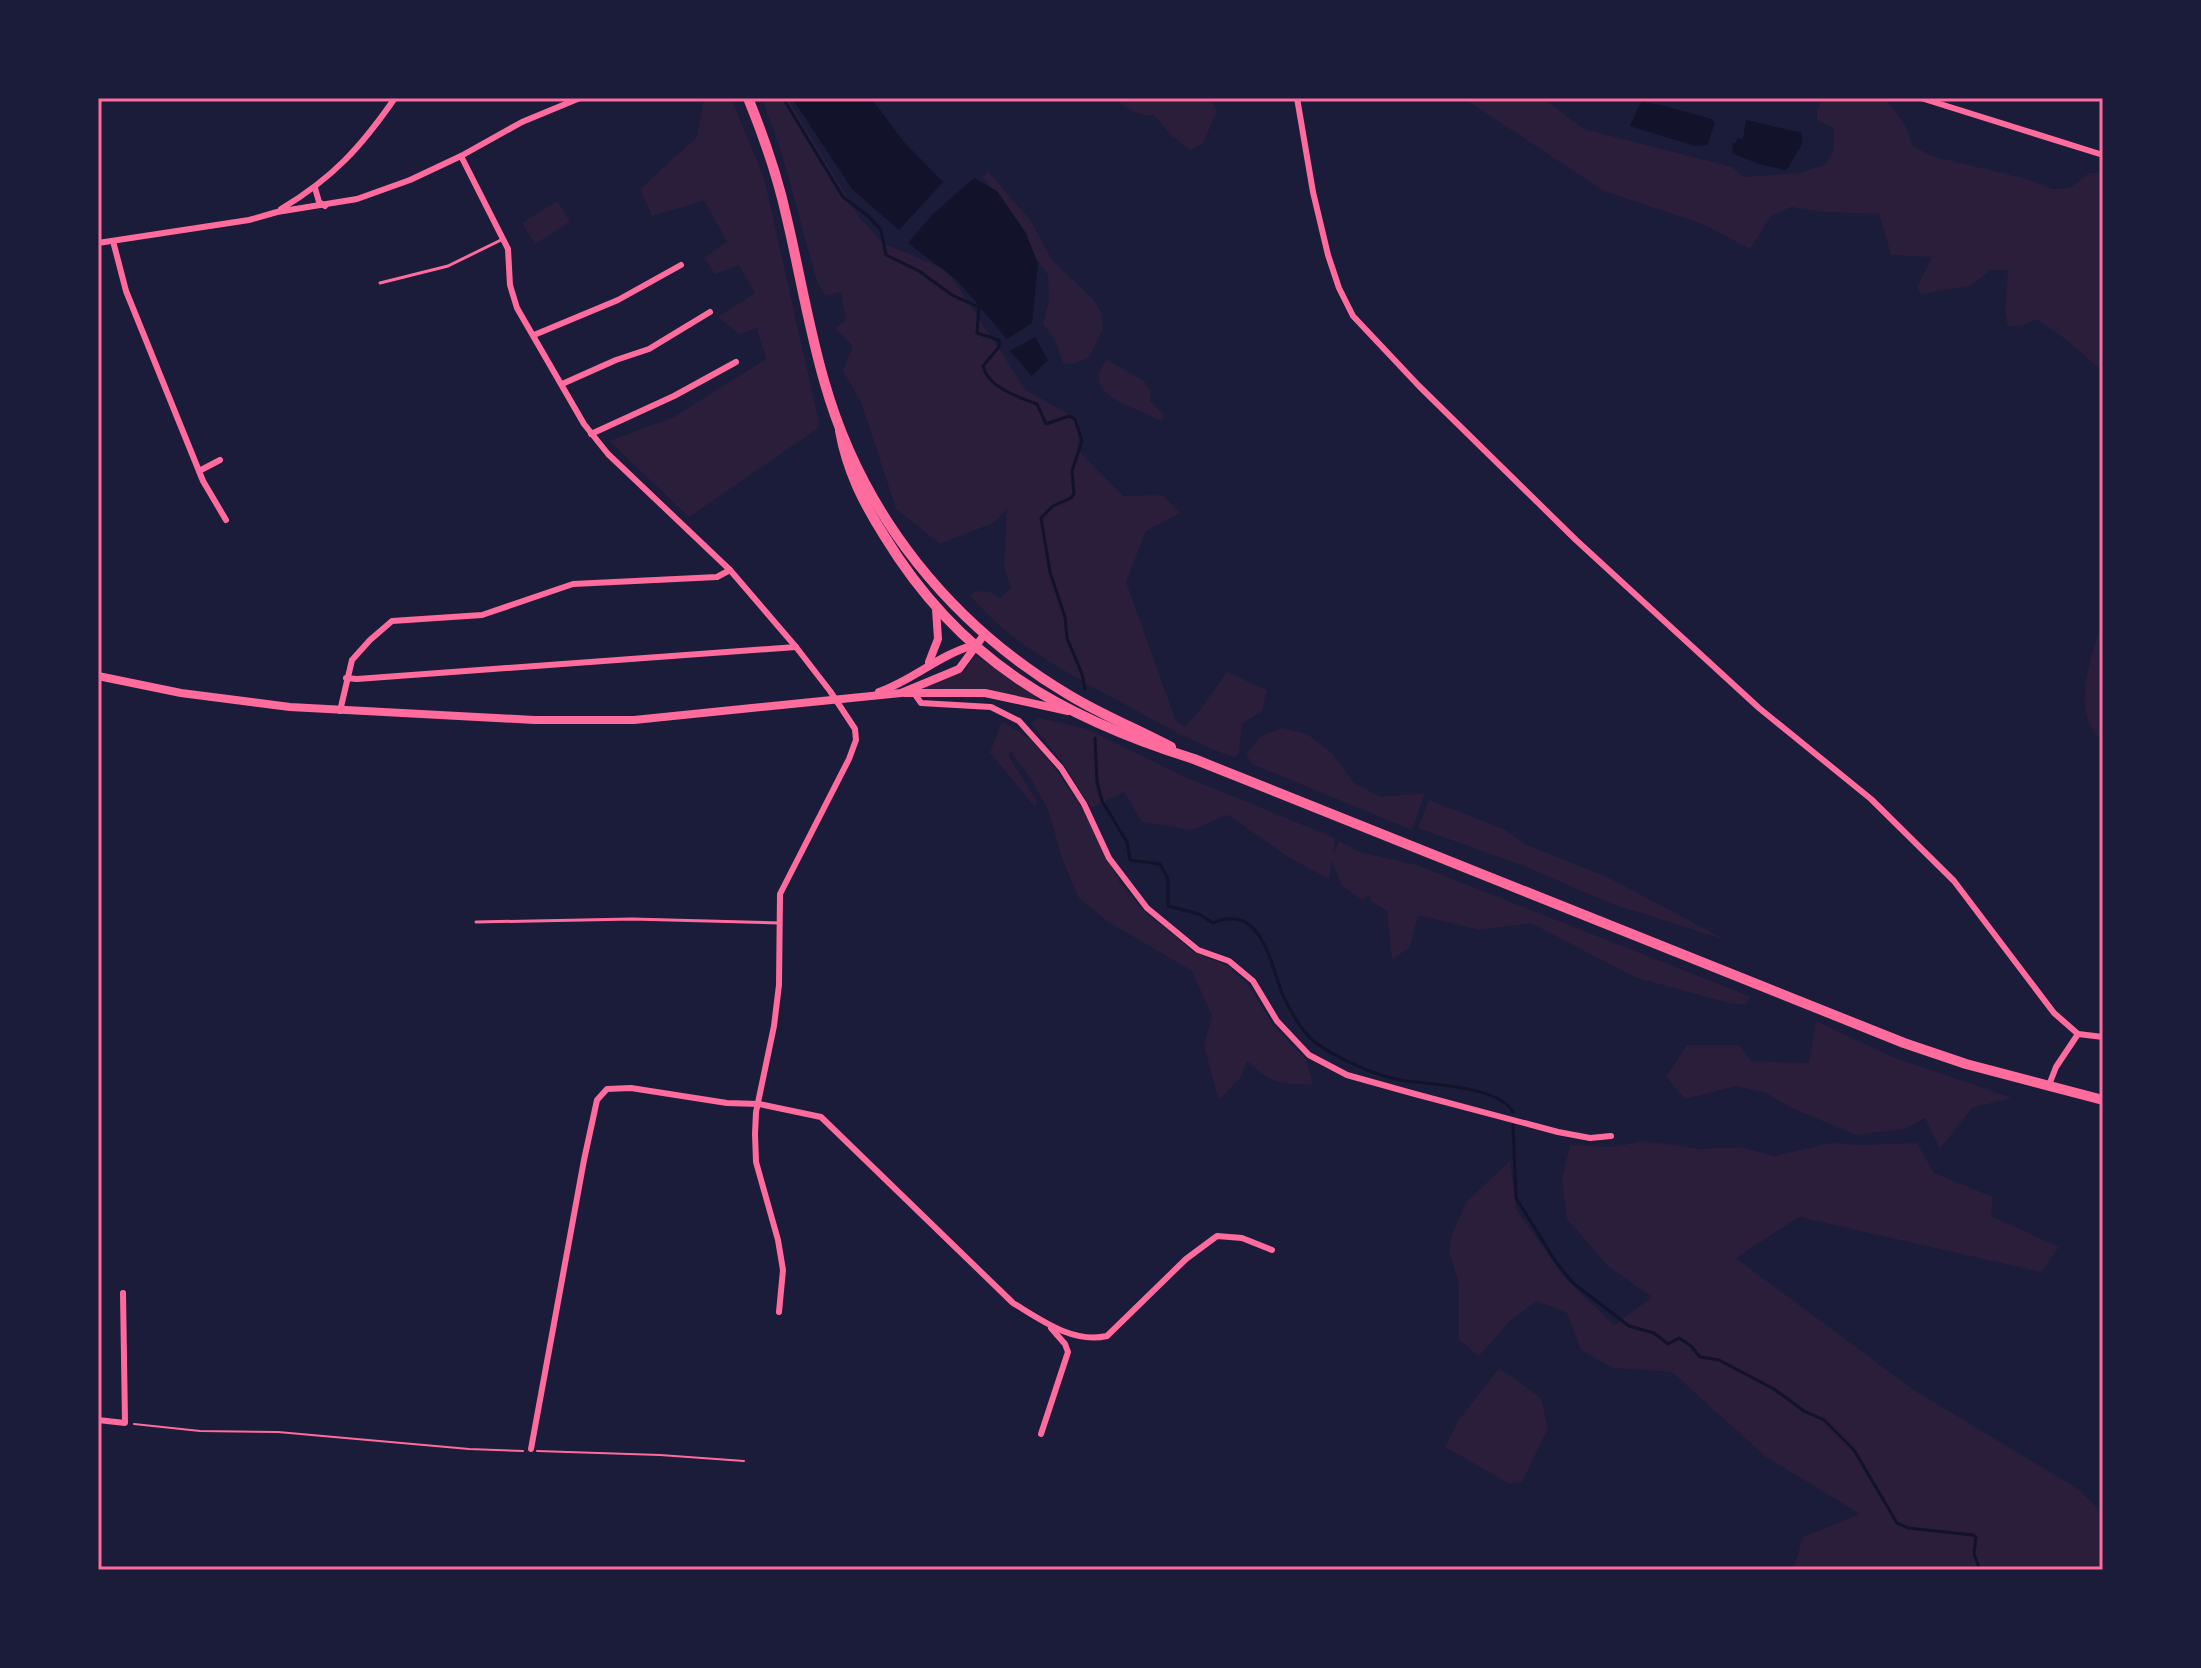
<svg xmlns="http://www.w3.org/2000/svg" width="2201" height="1668" font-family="Overpass,sans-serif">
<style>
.green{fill:#2a1e3b}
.water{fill:#12122b}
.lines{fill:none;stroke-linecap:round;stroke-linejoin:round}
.stream{stroke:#12122b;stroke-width:3}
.path{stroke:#ff6b9d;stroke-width:2}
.service{stroke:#ff6b9d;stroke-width:3}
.minor{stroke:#ff6b9d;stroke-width:6}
.secondary{stroke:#ff6b9d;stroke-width:8}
.trunk{stroke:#ff6b9d;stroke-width:10}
.neatline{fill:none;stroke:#ff6b9d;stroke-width:3}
</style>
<rect width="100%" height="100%" fill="#1b1b3a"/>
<g class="green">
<polygon points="708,98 731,98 764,178 820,427 689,517 609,441 674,417 766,359 757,328 739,334 718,317 755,293 739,265 715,274 704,258 727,241 704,201 652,216 640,189 697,137 703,102"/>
<path d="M762 98H787L859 217 883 243 947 270 1026 390 1079 420 1078 450 1123 496 1162 495 1181 513 1146 531 1126 582 1176 721 1184 727 1197 714 1227 672 1267 690 1262 711 1242 724 1239 753 1235 757C1197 746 1163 725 1128 706 1070 674 1016 648 971 597L974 591 990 592 1000 598 1011 588 1004 567 1007 509 993 523 940 544 896 509 861 402 843 371 853 346 835 329 846 319 841 292 825 295 817 282 782 154Z"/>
<path d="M1114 98H1209L1217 111 1203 143 1191 150 1172 136 1154 115C1138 118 1126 107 1114 98Z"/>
<polygon points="1463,98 1542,98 1584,129 1732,167 1744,177 1800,173 1826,164 1834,149 1834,128 1817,120 1817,110 1823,98 1885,98 1905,125 1913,146 1932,156 2030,180 2052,189 2070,188 2089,173 2103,172 2103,372 2068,341 2037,319 2021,326 2008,326 2005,311 2008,270 1991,270 1971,286 1921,294 1917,287 1932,257 1891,255 1879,214 1824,212 1791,207 1772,215 1750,249 1705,225 1604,191"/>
<polygon points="988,171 1031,221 1052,260 1094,300 1102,314 1103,329 1089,358 1071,364 1063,363 1055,340 1043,324 1049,300 1048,275 1036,258 1011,215 983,177"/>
<polygon points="557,201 570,222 535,244 522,223"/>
<path d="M1107 360 1144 381 1151 391 1150 401 1165 416 1161 421C1139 407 1077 397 1107 360Z"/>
<path d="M2103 616V741C2067 711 2094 654 2103 616Z"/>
<path d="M976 655 1047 705C1002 691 962 686 916 691L964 671Z"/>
<polygon points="1039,718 1087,729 1183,776 1335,838 1333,855 1339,841 1360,852 1417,865 1751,997 1745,1005 1728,1003 1634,977 1531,923 1480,930 1418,915 1410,947 1392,960 1387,911 1371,901 1370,895 1362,900 1342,886 1332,861 1329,879 1290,858 1228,815 1191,830 1142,822 1124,792 1091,808 1063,763 1031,723"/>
<path d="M1002 721 1031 740 1056 770 1081 807 1120 883 1145 912 1195 953 1228 966 1249 986 1273 1025 1306 1059 1313 1085C1277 1083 1274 1085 1247 1061L1241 1077 1219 1100 1204 1046 1212 1016 1192 971 1107 921 1079 898 1063 861 1048 810 1033 782 1010 750 1009 757 1037 801 1035 807 990 753Z"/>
<polygon points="1282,728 1307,734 1332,753 1354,783 1380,797 1425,793 1412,830 1252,764 1246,754 1261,736"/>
<polygon points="1429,800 1504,829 1525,844 1609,878 1726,940 1609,903 1524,866 1418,828"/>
<polygon points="1816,1021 1890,1056 2012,1098 1972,1108 1940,1149 1925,1118 1904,1129 1856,1135 1791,1108 1766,1093 1736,1086 1685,1099 1666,1077 1687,1045 1739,1045 1751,1061 1809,1063"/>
<polygon points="1645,1141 1701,1149 1740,1147 1774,1156 1832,1143 1861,1145 1917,1143 1934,1173 1993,1197 1991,1216 2059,1247 2041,1272 1799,1217 1736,1258 1912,1389 2078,1489 2103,1513 2103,1570 1793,1570 1803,1537 1860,1514 1766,1457 1672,1372 1613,1368 1581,1350 1567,1313 1537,1301 1509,1322 1479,1356 1459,1340 1459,1283 1449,1252 1452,1234 1467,1201 1510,1161 1516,1209 1564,1277 1614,1325 1652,1297 1609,1267 1567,1219 1562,1179 1570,1145 1613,1147"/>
<polygon points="1499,1368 1541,1398 1548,1428 1522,1482 1510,1484 1445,1447 1458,1421"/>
</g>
<g class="water">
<polygon points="792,98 871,98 904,142 943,182 899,230 852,189"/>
<polygon points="1643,102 1661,105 1712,119 1715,123 1707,145 1695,146 1630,126 1640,104"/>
<polygon points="1746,120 1802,133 1802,144 1788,168 1785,170 1759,164 1732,153 1733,142 1736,143 1737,138 1743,139"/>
<polygon points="974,178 997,191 1026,233 1038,264 1032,323 1007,339 958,281 908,243 932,215"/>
<polygon points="1035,337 1048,360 1032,376 1010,351"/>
</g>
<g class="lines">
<g class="stream">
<path d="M783 98 843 197 868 216 881 230 886 255 919 271 952 295 979 307 977 333 999 340V347L983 366C988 388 1019 397 1037 404L1046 424 1069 416 1075 419 1082 441 1072 471 1074 494 1071 498 1053 506 1041 518 1050 572 1065 617 1067 638 1082 674 1085 689"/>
<path d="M1095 738 1097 782 1102 801 1127 842 1130 860 1160 864 1168 879V906L1199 914 1213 923C1261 902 1270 962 1282 993 1290 1011 1301 1031 1316 1043 1337 1058 1374 1075 1400 1080 1427 1084 1500 1086 1513 1112"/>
<polyline points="1513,1125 1516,1198 1556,1262 1573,1283 1629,1326 1654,1333 1668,1344 1679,1338 1691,1346 1700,1357 1719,1360 1774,1389 1804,1411 1824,1420 1854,1450 1897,1523 1908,1528 1973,1535 1976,1537 1974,1554 1980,1570"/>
</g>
<g class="path">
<polyline points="134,1424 200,1431 278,1432 469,1449 523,1451"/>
<polyline points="537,1451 660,1455 744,1461"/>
</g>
<g class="service">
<polyline points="380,283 448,266 503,239"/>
<polyline points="476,922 632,919 780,923"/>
</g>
<g class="minor">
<polyline points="1297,98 1313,192 1328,255 1339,288 1353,316 1419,386 1576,540 1759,708 1871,799 1954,881 2054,1013 2078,1034"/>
<polyline points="1921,98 2103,155"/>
<polyline points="461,156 508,249 510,285 517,308 584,424 608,454 730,570 796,647 830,691 855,729 856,740 849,759 780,894 779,985 774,1026 756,1112 755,1134 756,1162 778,1240 783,1270 779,1312"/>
<polyline points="315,188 319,202 325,206"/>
<path d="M281 209C333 178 361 147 395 98"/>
<polyline points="113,241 126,291 203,481 226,520"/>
<polyline points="98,243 249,220 277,212 357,199 410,180 461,156 522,122 580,98"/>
<polyline points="534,335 618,300 681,265"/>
<polyline points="562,384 616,360 649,349 710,312"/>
<polyline points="591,434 674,396 736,362"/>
<polyline points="199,471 220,460"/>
<polyline points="346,678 357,679 796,647"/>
<polyline points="914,693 921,703 991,707 1019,721 1061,768 1084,804 1109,858 1147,908 1198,950 1229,961 1253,981 1277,1021 1309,1055 1347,1075 1415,1094 1558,1132 1590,1138 1611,1136"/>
<polyline points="340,711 352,660 370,640 392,621 482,615 573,584 717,577 730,570"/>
<polyline points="2049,1085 2056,1067 2078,1034 2103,1037"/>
<polyline points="98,1420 125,1423 123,1293"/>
<polyline points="1041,1434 1068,1352 1065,1344 1051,1328"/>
<path d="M531 1449 584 1160 597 1100 607 1089 631 1088 727 1103 759 1104 821 1117 1013 1303C1041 1320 1073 1344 1107 1336L1186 1259 1217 1236 1242 1238 1272 1250"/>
</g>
<g class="secondary">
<polyline points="929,662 938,639 936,609"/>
<polyline points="98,676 181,693 290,707 534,720 634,720 901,693 959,669 984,635"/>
<path d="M879 692C913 680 939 655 974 645"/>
<polyline points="905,693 985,693 1068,711"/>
</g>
<g class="trunk">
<path d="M748 98C764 137 778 178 787 219 800 274 809 330 825 384 863 516 951 625 1069 695 1102 715 1137 729 1171 747"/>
<path d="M840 431C847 471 864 504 885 537 960 660 1060 717 1194 759L1904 1043 1966 1064 2103 1100"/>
</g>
</g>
<rect width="2201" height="1668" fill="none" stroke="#1b1b3a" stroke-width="200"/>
<rect x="100" y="100" width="2001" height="1468" class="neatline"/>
</svg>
